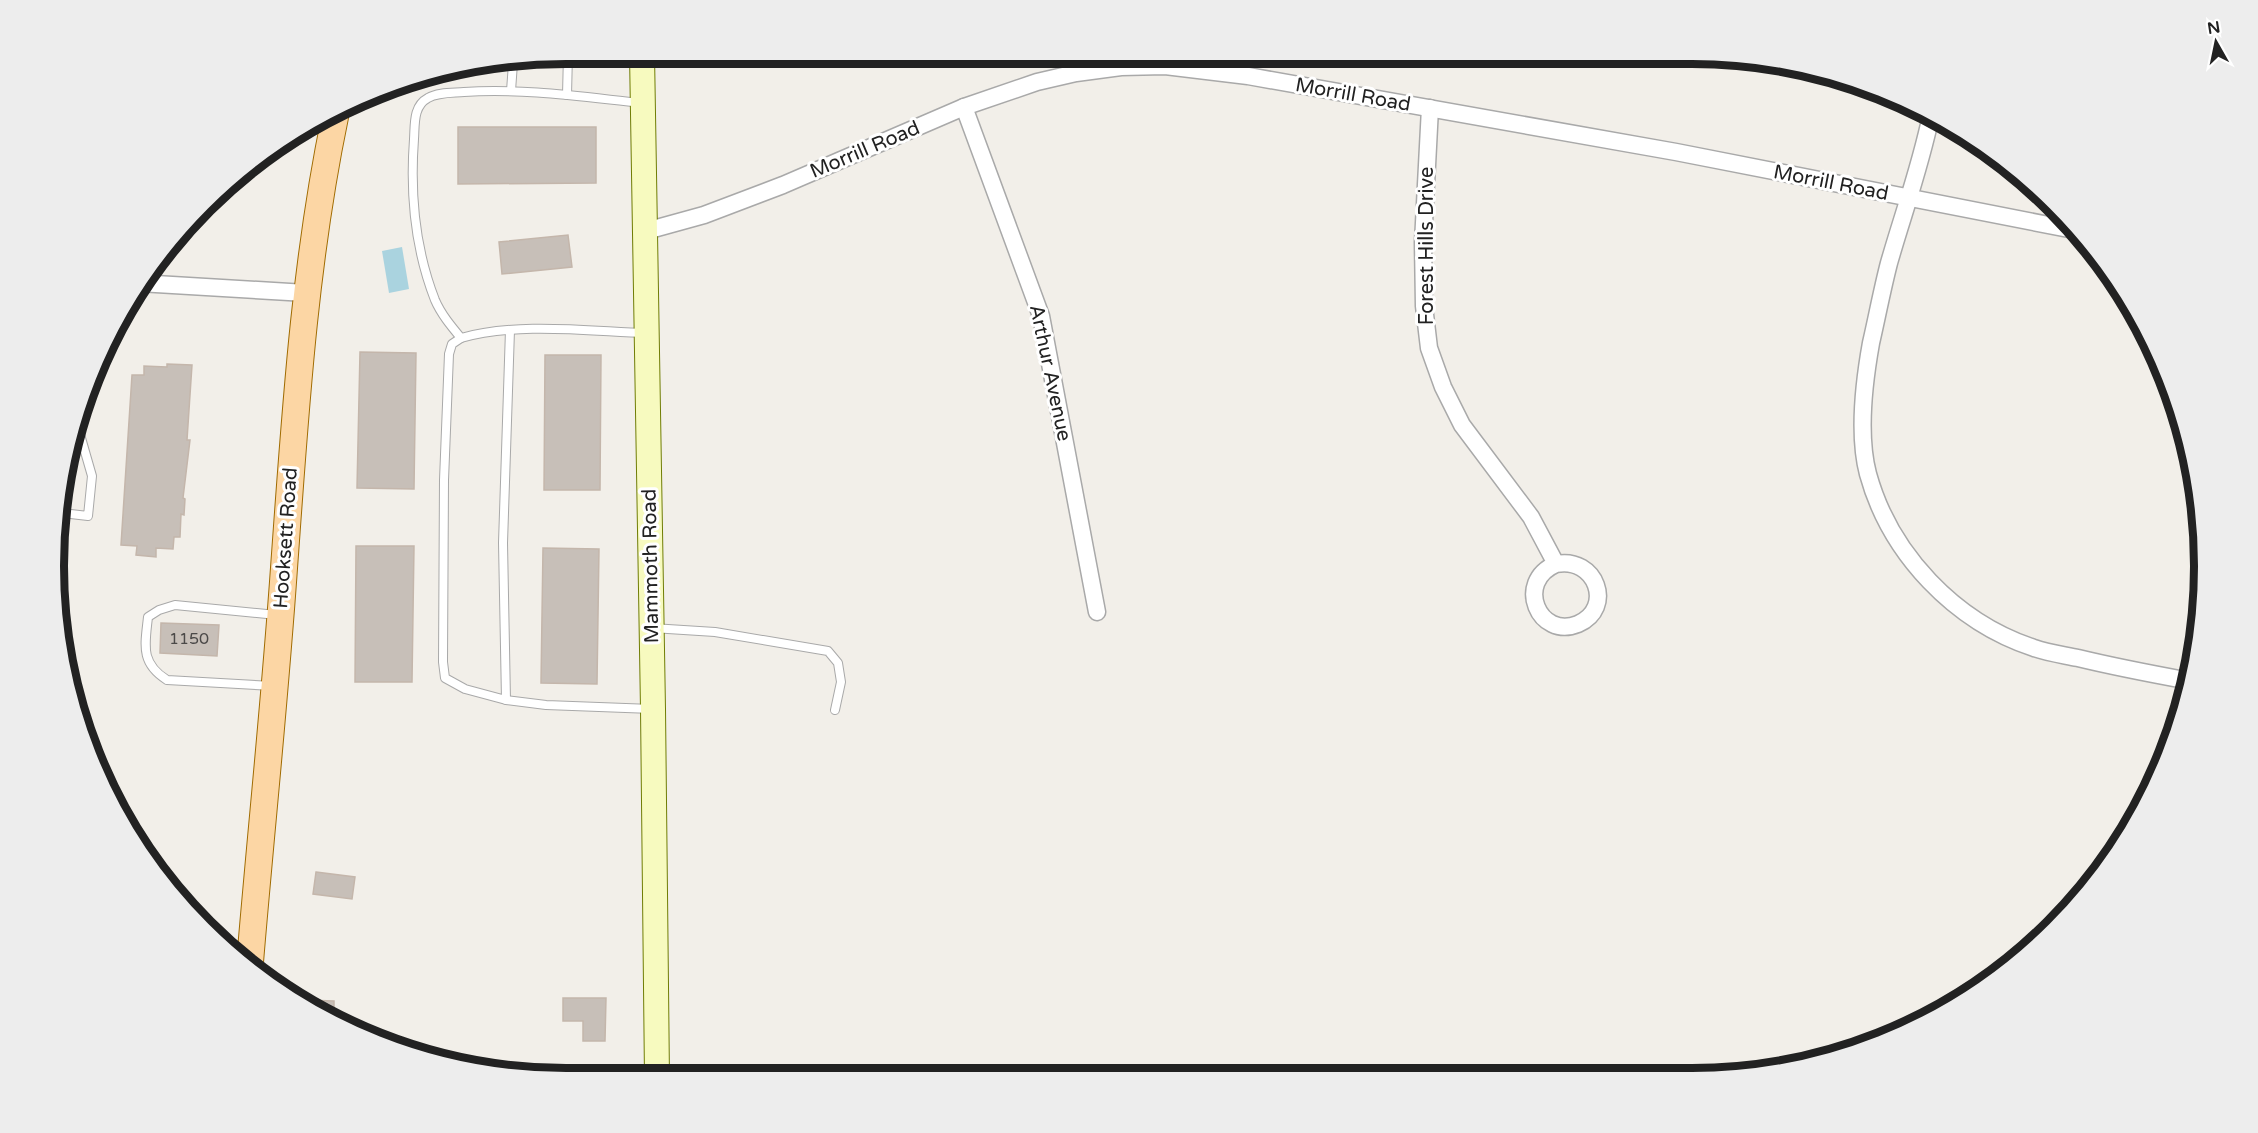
<svg xmlns="http://www.w3.org/2000/svg" width="2258" height="1133" font-family="'Varela Round',sans-serif">
<style>
.water{fill:#aad3df}
.building{fill:#c7bfb8;stroke:#c4b6ab;stroke-width:1.5}
.lines{fill:none;stroke-linecap:round;stroke-linejoin:round}
.lane-casing{stroke:#a9a9a9;stroke-width:10}
.street-casing{stroke:#a9a9a9;stroke-width:19}
.secondary-casing{stroke:#707d05;stroke-width:26}
.primary-casing{stroke:#a06b00;stroke-width:28}
.lane{stroke:#fff;stroke-width:8}
.street{stroke:#fff;stroke-width:16}
.secondary{stroke:#f7fabf;stroke-width:24}
.primary{stroke:#fcd6a4;stroke-width:26}
.labels{text-anchor:middle;dominant-baseline:central;stroke-width:6;stroke-linejoin:round;paint-order:stroke}
.number-label{font-size:16px;fill:#4b4948}
.street-label{font-size:20px;fill:#222;stroke:#fff}
.rim{fill:none;stroke:#222;stroke-width:8}
</style>
<rect width="100%" height="100%" fill="#f2efe9"/>
<polygon class="water" points="402,247 409,289 389,293 382,251"/>
<g class="building">
<polygon points="458,127 596,127 596,183 458,184"/>
<polygon points="568,235 572,267 502,274 499,242"/>
<polygon points="360,352 416,353 414,489 357,488"/>
<polygon points="545,355 601,355 600,490 544,490"/>
<polygon points="167,364 192,365 187,440 190,440 183,498 185,499 184,515 181,514 180,537 174,537 173,549 156,548 156,557 136,555 137,546 121,545 132,375 144,375 144,366 167,367"/>
<polygon points="356,546 414,546 412,682 355,682"/>
<polygon points="543,548 599,549 597,684 541,683"/>
<polygon points="161,623 219,625 217,656 160,653"/>
<polygon points="316,872 355,877 352,899 313,894"/>
<polygon points="563,998 606,998 605,1041 583,1041 583,1021 563,1021"/>
<polygon points="304,1000 334,1001 334,1022"/>
</g>
<g class="lines">
<defs>
<g id="lane">
<polyline points="1173,67 1175,55"/>
<polyline points="511,91 513,63"/>
<polyline points="567,95 568,54"/>
<path d="M641 103C583 97 523 88 464 92 453 93 438 92 428 98 413 106 415 124 414 139 410 193 415 249 435 300 441 314 451 326 461 338 516 322 588 331 646 333"/>
<polyline points="461,338 452,344 449,354 444,480 443,662 445,678 465,689 506,700 503,543 510,330"/>
<polyline points="62,513 88,516 92,476 77,424"/>
<polyline points="652,628 715,632 828,651 838,663 841,682 835,710"/>
<path d="M273 686 167 680C140 663 145 645 148 617L159 610 175 605 277 615"/>
<polyline points="506,700 546,705 652,709"/>
</g>
<g id="street">
<polyline points="964,107 1041,316 1097,612"/>
<path d="M1430 108 1423 242 1424 306 1429 348 1443 387 1462 425 1531 517 1556 564C1596 556 1615 608 1578 624 1539 640 1514 582 1556 564"/>
<path d="M1931 115C1921 165 1903 214 1889 263 1882 290 1877 317 1871 343 1864 382 1858 436 1868 474 1890 554 1955 622 2034 648 2048 653 2064 655 2078 658 2115 667 2152 674 2190 681"/>
<polyline points="646,231 704,215 783,185 964,107 1037,82 1076,73 1121,67 1165,66 1248,76 1676,152 2079,231"/>
<polyline points="139,283 306,293"/>
</g>
<polyline id="secondary" points="642,54 653,709 657,1078"/>
<path id="primary" d="M250 962C261 830 275 699 284 568 295 417 304 266 335 117"/>
</defs>
<use href="#lane" class="lane-casing"/>
<use href="#street" class="street-casing"/>
<use href="#secondary" class="secondary-casing"/>
<use href="#primary" class="primary-casing"/>
<use href="#lane" class="lane"/>
<use href="#street" class="street"/>
<use href="#secondary" class="secondary"/>
<use href="#primary" class="primary"/>
</g>
<g class="labels">
<g class="number-label">
<text x="189" y="639">1150</text>
</g>
<g class="street-label">
<text transform="translate(1353 95) rotate(10)">Morrill Road</text>
<text transform="translate(865 150) rotate(-23)">Morrill Road</text>
<text transform="translate(1831 183) rotate(11)">Morrill Road</text>
<text transform="translate(1427 246) rotate(-90)">Forest Hills Drive</text>
<text transform="translate(1050 373) rotate(78)">Arthur Avenue</text>
<text transform="translate(286 538) rotate(-86)">Hooksett Road</text>
<text transform="translate(651 566) rotate(-91)">Mammoth Road</text>
</g>
</g>
<path d="M0 0H2258V1133H0ZM566 64H1692A502 502 0 0 1 2194 566V566A502 502 0 0 1 1692 1068H566A502 502 0 0 1 64 566V566A502 502 0 0 1 566 64Z" fill="#ededed" fill-rule="evenodd"/>
<path class="rim" d="M566 64H1692A502 502 0 0 1 2194 566V566A502 502 0 0 1 1692 1068H566A502 502 0 0 1 64 566V566A502 502 0 0 1 566 64Z"/>
<g transform="translate(2216 42) rotate(351)" stroke="#ffffff" stroke-width="4.5" paint-order="stroke">
<path d="M0-4.5L10 22L0 15L-10 22Z" fill="#222222"/>
<text y="-9" font-size="16" font-weight="bold" text-anchor="middle" fill="#222222">N</text>
</g>
</svg>
